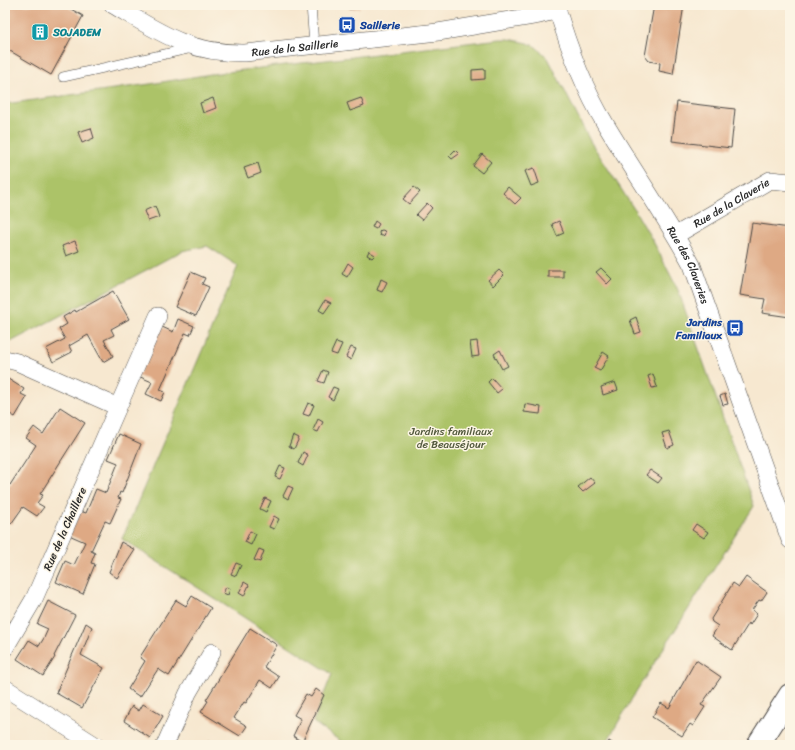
<svg xmlns="http://www.w3.org/2000/svg" width="795" height="750" font-family="Sriracha,sans-serif">
<style>
.green{fill:#acc367;stroke:#6c7749}
.building{fill:#dea984}
.lines{fill:none;stroke-linecap:round;stroke-linejoin:round}
.service-casing{stroke:#4a4744;stroke-width:10}
.minor-casing{stroke:#4a4744;stroke-width:18}
.tertiary-casing{stroke:#4a4744;stroke-width:24}
.service{stroke:#fff;stroke-width:9}
.minor{stroke:#fff;stroke-width:17}
.tertiary{stroke:#fff;stroke-width:22}
.labels{text-anchor:middle;dominant-baseline:central;stroke-width:3;stroke-linejoin:round;paint-order:stroke}
.transit-label{font-size:11px;font-weight:bold;fill:#164399;stroke:#fcf5e5;text-anchor:start}
.culture-label{font-size:11px;font-weight:bold;fill:#0d838f;stroke:#fcf5e5;text-anchor:start}
.street-label{font-size:11px;fill:#2b2b2b;stroke:#fcf5e5}
.park-label{font-size:11px;fill:#52593d;stroke:#fcf5e5}
</style>
<rect width="100%" height="100%" fill="#fcf5e5"/>
<filter id="ink" filterUnits="userSpaceOnUse"><feTurbulence type="fractalNoise" baseFrequency=".025" numOctaves="2"/><feDisplacementMap in="SourceGraphic" scale="8" xChannelSelector="R" yChannelSelector="G"/><feConvolveMatrix kernelMatrix="1 2 1 2 8 2 1 2 1" color-interpolation-filters="sRGB"/></filter>
<filter id="wash" filterUnits="userSpaceOnUse"><feTurbulence type="fractalNoise" baseFrequency=".012" numOctaves="4" result="noise"/><feDisplacementMap in="SourceGraphic" scale="16" xChannelSelector="R" yChannelSelector="G"/><feGaussianBlur stdDeviation="0.9" result="paint"/><feColorMatrix in="noise" values="0 0 0 0 0 0 0 0 0 0 0 0 0 0 0 0 0 1.4 0 .05"/><feComposite in="paint" operator="in"/></filter>
<g filter="url(#wash)">
<rect width="100%" height="100%" fill="#f7e8d0"/>
<polygon class="green" points="500,39 509,39 528,43 536,47 548,58 590,141 634,209 654,243 678,290 754,506 637,690 605,745 346,745 313,722 332,674 122,539 238,266 207,246 182,251 5,345 5,104 150,84 211,74"/>
<g id="blocks">
<g class="building">
<polygon points="5,5 64,5 83,16 51,75 5,48"/>
<polygon points="348,5 359,5 360,8 349,9"/>
<polygon points="654,5 684,5 673,74 659,71 660,63 649,61 645,56"/>
<polygon points="485,69 485,79 472,80 472,70"/>
<polygon points="213,98 216,108 203,113 200,103"/>
<polygon points="361,98 364,106 350,111 347,103"/>
<polygon points="677,102 735,109 731,148 672,141"/>
<polygon points="91,128 94,138 82,143 78,132"/>
<polygon points="455,150 459,154 452,159 449,156"/>
<polygon points="482,154 491,162 482,173 473,166"/>
<polygon points="258,163 261,173 248,178 244,168"/>
<polygon points="534,168 539,183 531,186 525,171"/>
<polygon points="414,187 420,192 409,204 403,199"/>
<polygon points="508,187 521,198 515,204 503,193"/>
<polygon points="427,203 432,208 422,220 416,215"/>
<polygon points="155,206 159,217 148,221 144,211"/>
<polygon points="375,221 379,224 376,229 372,227"/>
<polygon points="559,221 564,233 557,236 552,224"/>
<polygon points="752,223 790,228 790,317 762,313 765,299 740,295"/>
<circle cx="382" cy="233" r="3"/>
<polygon points="75,241 79,251 66,256 62,246"/>
<polygon points="369,251 375,255 372,258 367,255"/>
<polygon points="348,263 353,267 347,277 342,274"/>
<polygon points="601,268 612,279 607,284 596,272"/>
<polygon points="499,270 504,275 493,286 488,280"/>
<rect x="548" y="270" width="15" height="7"/>
<polygon points="191,272 205,278 202,284 209,287 196,316 175,307"/>
<polygon points="381,279 387,282 382,292 377,290"/>
<polygon points="113,291 129,319 111,329 114,335 104,340 113,356 103,362 88,335 69,346 72,352 53,362 46,349 65,339 59,329 67,324 63,317 75,310 76,312"/>
<polygon points="325,300 331,303 324,313 319,310"/>
<polygon points="636,317 641,332 635,334 630,320"/>
<polygon points="178,319 194,326 190,335 185,333 160,390 165,392 161,401 146,394 152,382 138,376 160,326 173,332"/>
<polygon points="477,341 479,356 472,357 470,342"/>
<polygon points="336,342 342,344 337,355 331,353"/>
<polygon points="351,347 356,349 351,360 346,357"/>
<polygon points="500,350 508,366 502,369 494,354"/>
<polygon points="603,352 609,356 600,371 594,368"/>
<polygon points="323,370 328,372 324,383 318,381"/>
<polygon points="653,374 657,387 652,388 648,376"/>
<polygon points="5,377 24,389 21,394 27,397 15,417 10,414 5,422"/>
<polygon points="492,378 502,389 497,393 488,382"/>
<polygon points="615,382 618,390 603,395 601,387"/>
<polygon points="333,387 338,389 333,400 328,397"/>
<polygon points="725,394 728,404 723,405 720,396"/>
<polygon points="308,403 314,405 309,416 303,414"/>
<polygon points="525,404 541,407 540,414 524,412"/>
<polygon points="60,407 85,423 40,494 43,495 37,503 44,507 37,516 23,507 11,524 5,520 5,482 10,485 36,445 26,438 34,427 43,434"/>
<polygon points="318,419 323,422 318,432 313,430"/>
<polygon points="669,431 674,445 667,448 662,433"/>
<polygon points="119,434 141,444 122,493 120,492 118,498 121,499 110,523 105,521 91,551 95,553 91,563 95,564 83,594 56,582 65,561 74,565 85,542 69,535 80,511 86,513 96,489 106,493 118,463 108,459"/>
<polygon points="293,435 299,438 294,449 289,446"/>
<polygon points="303,452 308,455 303,466 298,463"/>
<polygon points="280,466 285,468 280,479 275,477"/>
<polygon points="650,470 662,478 658,483 646,475"/>
<polygon points="590,477 595,483 583,492 578,487"/>
<polygon points="288,486 293,488 288,499 283,496"/>
<polygon points="265,498 271,501 266,512 260,509"/>
<polygon points="274,516 279,519 274,529 269,527"/>
<polygon points="696,524 708,532 704,538 692,530"/>
<polygon points="250,531 256,534 251,545 245,542"/>
<polygon points="121,542 135,550 117,578 109,572"/>
<polygon points="259,549 264,551 260,562 254,560"/>
<polygon points="236,563 241,565 236,576 231,574"/>
<polygon points="746,577 767,592 761,601 759,600 752,610 757,614 750,625 749,623 732,650 712,636 718,626 712,622 711,619 733,583 739,587"/>
<polygon points="244,582 249,585 244,596 239,593"/>
<polygon points="226,587 230,589 228,595 223,593"/>
<polygon points="192,596 211,608 169,676 158,669 140,697 128,689 145,661 140,657 176,600 186,606"/>
<polygon points="48,601 75,615 54,656 55,657 43,676 17,659 29,640 39,646 44,638 48,629 37,624"/>
<polygon points="5,619 9,621 5,627"/>
<polygon points="86,623 92,627 81,655 104,668 82,708 56,693"/>
<polygon points="250,628 277,645 264,667 279,677 272,688 260,680 246,703 244,702 234,718 247,726 240,736 201,712 208,701 206,700"/>
<polygon points="696,660 721,677 701,705 705,707 693,726 690,724 682,736 652,717 661,703 669,708"/>
<polygon points="316,689 324,695 302,742 293,736 301,719 294,715 306,694 311,697"/>
<polygon points="143,704 163,716 150,738 124,721 132,706 139,711"/>
<polygon points="208,741 215,745 206,745"/>
<polygon points="609,741 615,745 607,745"/>
</g>
</g>
</g>
<g filter="url(#ink)">
<use href="#blocks" fill-opacity="0" stroke="#4a4744" stroke-width="1"/>
<g class="lines">
<defs>
<g id="service">
<polyline points="311,5 314,45"/>
<polyline points="63,77 192,48"/>
</g>
<g id="minor">
<path id="s1" d="M113 5C159 32 189 54 245 53L438 32 539 15 558 10"/>
<path id="s2" d="M556 5C568 46 584 89 606 125 634 172 666 217 692 265L790 540"/>
<path id="s3" d="M676 235 770 180 790 182"/>
<polyline points="5,359 17,362 118,407 34,599 5,648"/>
<polyline points="118,407 158,316"/>
<polyline points="5,688 95,745"/>
<polyline points="165,745 188,693 212,652"/>
</g>
<polyline id="tertiary" points="758,745 790,695"/>
</defs>
<use href="#service" class="service-casing"/>
<use href="#minor" class="minor-casing"/>
<use href="#tertiary" class="tertiary-casing"/>
<use href="#service" class="service"/>
<use href="#minor" class="minor"/>
<use href="#tertiary" class="tertiary"/>
</g>
</g>
<defs>
<symbol id="bus-square" viewBox="-11 -11 22 22"><rect x="-9" y="-9" width="18" height="18" rx="4" fill="#1a4fb4" stroke="#fcf5e5"/><path d="M-5-6H5V4H4V6H2V4H-2V6H-4V4H-5ZM-3.5-4V0h7V-4ZM-3.5 1.2v1.5H-2V1.2ZM2 1.2v1.5H3.5V1.2Z" fill="#fff"/></symbol>
<symbol id="building-square" viewBox="-11 -11 22 22"><rect x="-9" y="-9" width="18" height="18" rx="4" fill="#0f9aa8" stroke="#fcf5e5"/><path d="M-4-6H4V6H1V3H-1V6H-4ZM-2.5-4.3h1.7v1.8h-1.7ZM.8-4.3h1.7v1.8H.8ZM-2.5-1h1.7V.8h-1.7ZM.8-1h1.7V.8H.8Z" fill="#fff"/></symbol>
</defs>
<g fill-rule="evenodd">
<use href="#bus-square" x="337" y="15" width="20" height="20"/>
<use href="#building-square" x="30" y="22" width="20" height="20"/>
<use href="#bus-square" x="725" y="318" width="20" height="20"/>
</g>
<g class="labels">
<g class="transit-label">
<text x="360" y="25">Saillerie</text>
<text x="722" y="322" text-anchor="end">Jardins<tspan x="722" dy="13">Familiaux</tspan></text>
</g>
<g class="culture-label">
<text x="53" y="32">SOJADEM</text>
</g>
<g class="street-label">
<text stroke="none"><textPath href="#s1" startOffset="193">Rue de la Saillerie</textPath></text>
<text stroke="none"><textPath href="#s3" startOffset="64">Rue de la Claverie</textPath></text>
<text stroke="none"><textPath href="#s2" startOffset="293">Rue des Claveries</textPath></text>
<text transform="translate(65 529) rotate(-66)">Rue de la Chaillere</text>
</g>
<g class="park-label">
<text x="451" y="431">Jardins familiaux<tspan x="451" dy="13">de Beauséjour</tspan></text>
</g>
</g>
<rect width="795" height="750" fill="none" stroke="#fcf5e5" stroke-width="20"/>
</svg>
